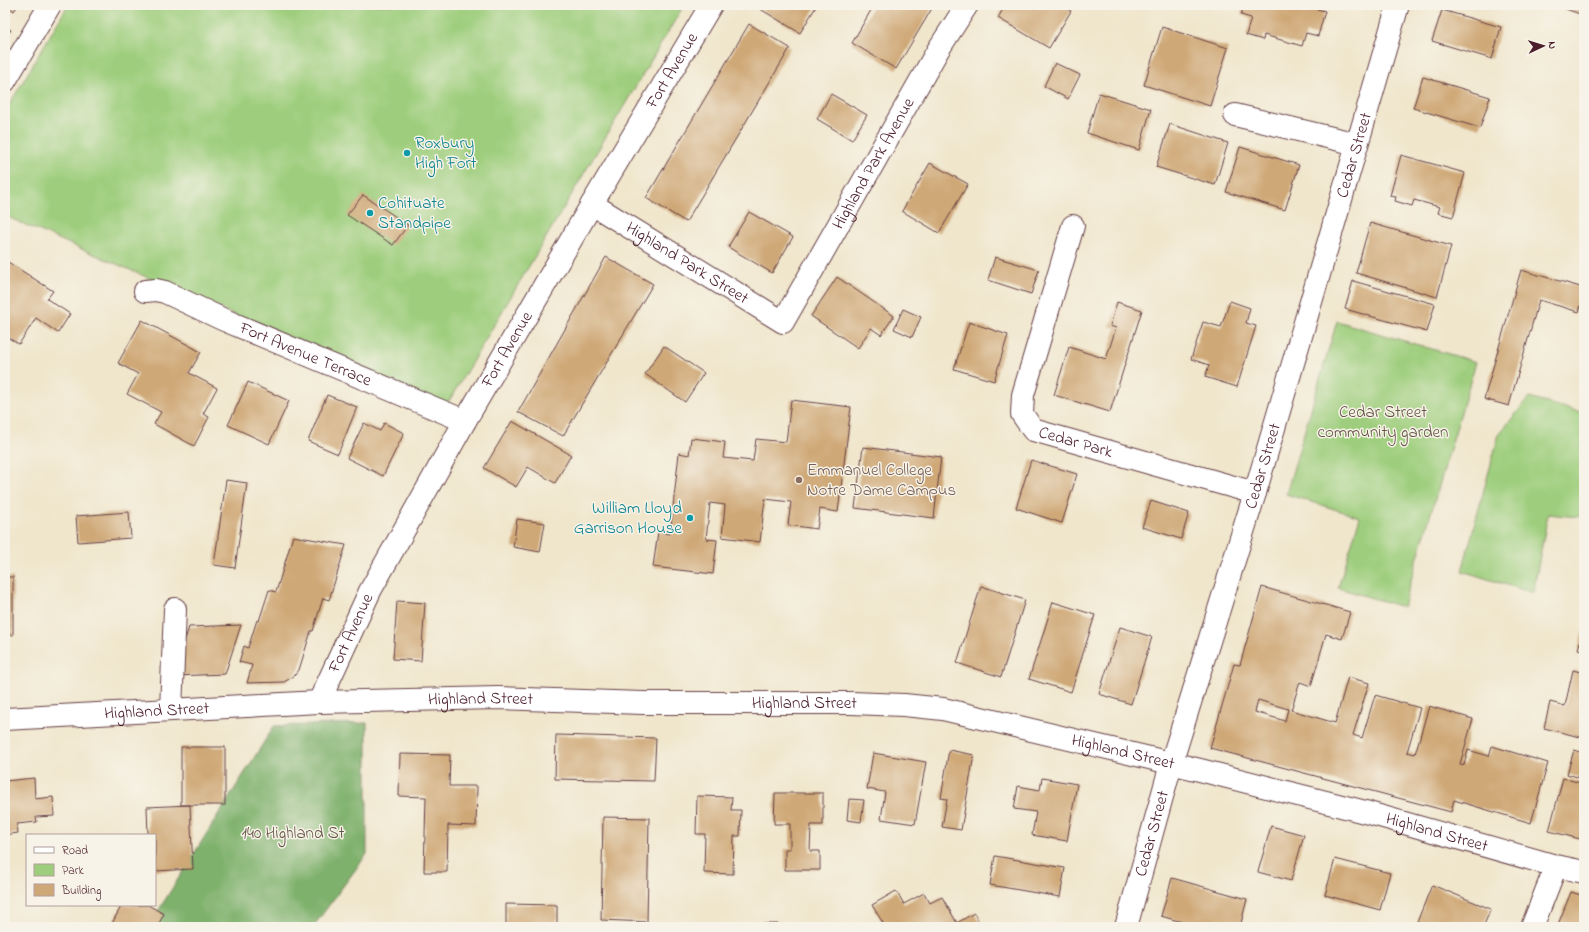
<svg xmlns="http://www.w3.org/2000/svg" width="1589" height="932" font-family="'Indie Flower',sans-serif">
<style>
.green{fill:#9ece7d;stroke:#747654}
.forest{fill:#7eb16c;stroke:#64684c}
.building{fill:#cfa877;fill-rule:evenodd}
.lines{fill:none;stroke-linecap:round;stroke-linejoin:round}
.street-casing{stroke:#633d43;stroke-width:24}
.street{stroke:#fff;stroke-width:22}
.culture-dot{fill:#0f9aa8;stroke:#f7f3e8;stroke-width:1.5}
.education-dot{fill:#8d6e63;stroke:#f7f3e8;stroke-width:1.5}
.labels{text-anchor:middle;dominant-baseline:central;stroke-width:3;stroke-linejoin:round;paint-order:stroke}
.street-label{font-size:17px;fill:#4a1f2b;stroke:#f7f3e8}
.culture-label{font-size:17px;fill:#0d838f;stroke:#f7f3e8;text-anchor:start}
.park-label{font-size:17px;fill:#635444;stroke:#f7f3e8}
.education-label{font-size:17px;fill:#785e54;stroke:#f7f3e8;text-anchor:start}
</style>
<rect width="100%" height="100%" fill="#f7f3e8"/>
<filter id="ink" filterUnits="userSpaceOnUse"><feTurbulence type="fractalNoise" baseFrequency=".025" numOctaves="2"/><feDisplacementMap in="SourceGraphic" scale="8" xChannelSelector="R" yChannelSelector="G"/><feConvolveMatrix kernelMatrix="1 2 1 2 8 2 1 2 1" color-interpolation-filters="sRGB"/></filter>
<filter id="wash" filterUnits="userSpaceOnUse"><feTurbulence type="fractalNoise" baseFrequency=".012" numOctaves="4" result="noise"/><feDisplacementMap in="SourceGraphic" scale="16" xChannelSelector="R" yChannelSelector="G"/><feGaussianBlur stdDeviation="0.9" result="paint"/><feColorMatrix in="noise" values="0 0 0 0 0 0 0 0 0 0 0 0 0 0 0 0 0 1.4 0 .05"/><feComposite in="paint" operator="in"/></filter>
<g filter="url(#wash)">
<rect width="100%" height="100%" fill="#f0e6cc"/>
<g class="green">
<polygon points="68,5 684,5 446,406 5,216 5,112"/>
<polygon points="1337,321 1476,362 1403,607 1338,588 1360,517 1286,494"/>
<polygon points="1529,398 1584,413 1584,514 1578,517 1548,514 1533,593 1462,571 1499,434"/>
</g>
<polygon class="forest" points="367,723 367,854 313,927 148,927 274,726"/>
<g id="blocks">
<g class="building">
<polygon points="6,5 18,5 14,11"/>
<polygon points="758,5 817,5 800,33 757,7"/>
<polygon points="874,5 934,5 896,69 852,43"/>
<polygon points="1005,5 1060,5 1071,11 1049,48 998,18"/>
<polygon points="1244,5 1314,5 1313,8 1325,11 1318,36 1306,33 1302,46 1264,35 1263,40 1246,35 1251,18 1241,15"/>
<polygon points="1554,5 1584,5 1584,10 1583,15"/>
<polygon points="1442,10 1501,27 1492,59 1432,41"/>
<polygon points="749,24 790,48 686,222 646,198"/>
<polygon points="5,26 11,30 5,38"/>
<polygon points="1162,27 1228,48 1210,106 1144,85"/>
<polygon points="1055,63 1080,75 1068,99 1044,86"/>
<polygon points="1423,77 1490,97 1480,128 1413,108"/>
<polygon points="1099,93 1151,109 1139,150 1087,133"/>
<polygon points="831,94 867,115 852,140 817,119"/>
<polygon points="1170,124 1228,143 1215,185 1156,167"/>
<polygon points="1240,147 1299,165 1285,210 1226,192"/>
<polygon points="1401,155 1465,173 1453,217 1438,213 1440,207 1414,200 1412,206 1395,201 1396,197 1390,196"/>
<polygon points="930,163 968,184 939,233 902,211"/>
<polygon points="363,195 408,225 393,245 347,215"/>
<polygon points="749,212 793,237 772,273 728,247"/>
<polygon points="1370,223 1451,246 1437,297 1356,273"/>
<polygon points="606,257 653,284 563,436 518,412"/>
<polygon points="995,257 1039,270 1031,294 988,280"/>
<polygon points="5,260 53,291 47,299 70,314 58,333 36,318 19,344 5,336"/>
<polygon points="1521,270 1584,288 1584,295 1579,312 1539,300 1509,406 1484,399"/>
<polygon points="837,277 894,316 881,335 871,328 858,348 811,316"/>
<polygon points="1353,281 1435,304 1427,332 1345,309"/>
<polygon points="1230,301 1250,308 1246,323 1256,326 1237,387 1205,377 1209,365 1191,359 1203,322 1221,327"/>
<polygon points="1117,302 1142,310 1110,412 1054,395 1069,347 1106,359 1116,328 1110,326"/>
<polygon points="903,309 921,317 912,337 894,329"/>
<polygon points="142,320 201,352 189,373 217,388 203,414 209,417 194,446 154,424 161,412 127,394 138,374 118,363"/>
<polygon points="969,322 1008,335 994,381 954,369"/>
<polygon points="664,346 704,373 685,402 645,374"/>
<polygon points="248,382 289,401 269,444 228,425"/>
<polygon points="327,395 357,407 338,454 308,441"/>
<polygon points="791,400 851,407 838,512 820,509 817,529 788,525 791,502 765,499 760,542 722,537 725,505 710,503 706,539 717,540 713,574 653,567 658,532 670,534 679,453 689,455 691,438 725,442 723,458 753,461 756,439 786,442"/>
<polygon points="512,421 571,455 555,483 528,467 516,487 484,468"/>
<polygon points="364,423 380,431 384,423 404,433 383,476 347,458"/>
<polygon points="863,447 941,457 934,518 855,508"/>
<polygon points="1031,460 1077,474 1062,523 1016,508"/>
<polygon points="226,480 247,483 235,568 214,565"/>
<polygon points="1151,501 1189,513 1181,539 1142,527"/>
<polygon points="129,512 131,538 78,542 76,516"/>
<polygon points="517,519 545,523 540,552 513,547"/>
<polygon points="293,536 346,545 329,600 323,598 313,631 311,631 299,670 294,676 284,682 247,683 252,665 239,662 244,646 248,648 257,620 259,621 269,590 276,592"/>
<rect x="5" y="577" width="8" height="58"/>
<polygon points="981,586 1025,600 1001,677 957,663"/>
<path d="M1262 587 1350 612 1342 639 1326 634 1311 686 1300 682 1291 710 1335 723 1348 677 1369 683 1353 735 1362 738 1375 695 1420 708 1407 752 1415 754 1429 706 1473 719 1460 764 1464 765 1468 750 1489 756 1492 746 1548 763 1531 823 1454 800 1451 812 1210 748 1234 664 1240 665ZM1258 700 1288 709 1285 721 1255 712Z"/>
<polygon points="397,601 425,603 421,661 393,659"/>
<polygon points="1053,602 1095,615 1071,692 1029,679"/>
<polygon points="241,625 225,674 174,676 189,627"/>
<polygon points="1120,627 1152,637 1131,704 1099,694"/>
<polygon points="1584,627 1584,651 1578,649"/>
<polygon points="1573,670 1584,673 1584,738 1544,728 1550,702 1565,706"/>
<polygon points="556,735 656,738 654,781 555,779"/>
<rect x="181" y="747" width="44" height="58"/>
<polygon points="949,750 974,755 961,830 942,827 947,799 941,798"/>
<polygon points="1574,750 1584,753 1584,779 1567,774"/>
<polygon points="873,753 926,762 915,824 881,819 885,792 867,789"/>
<polygon points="400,754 450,755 449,786 477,786 476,826 448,825 447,872 424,872 426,797 399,796"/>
<polygon points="34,778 35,799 53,797 54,816 36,817 37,822 17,824 18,833 5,835 5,781"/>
<polygon points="1042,778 1077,784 1067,841 1032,835 1036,812 1014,809 1018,786 1040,790"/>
<polygon points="1563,778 1584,784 1584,840 1549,831"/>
<polygon points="775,793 823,793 823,825 811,825 810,851 820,851 820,870 785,870 785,849 790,849 790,824 774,824"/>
<polygon points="697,796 732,797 731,810 741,810 740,836 734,836 733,874 704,873 705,834 696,834"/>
<polygon points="849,799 864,800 861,822 847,820"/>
<polygon points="190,805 193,869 155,871 155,835 148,835 147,807"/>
<polygon points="603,817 649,818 647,922 601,920"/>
<polygon points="1271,826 1304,835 1291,881 1258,872"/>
<polygon points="995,856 1065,868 1060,897 990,885"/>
<polygon points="1335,859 1390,873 1380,910 1325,895"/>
<polygon points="1172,878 1247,899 1240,927 1199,927 1161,916"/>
<polygon points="1432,885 1491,909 1483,927 1415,927"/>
<polygon points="896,891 904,904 924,893 930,903 942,897 957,923 974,913 982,927 875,927 883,923 872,905"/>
<polygon points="1571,892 1584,896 1584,927 1557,927"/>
<polygon points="506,904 557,905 557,927 506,927"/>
<polygon points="122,905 148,905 164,914 157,927 110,927"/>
<rect x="755" y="924" width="24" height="3"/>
</g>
</g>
</g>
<g filter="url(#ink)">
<use href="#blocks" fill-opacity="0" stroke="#633d43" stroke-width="1"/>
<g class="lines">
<defs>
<g id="street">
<polyline points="5,81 50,5"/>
<polyline points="1235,115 1357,144"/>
<path id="s1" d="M592 204 783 322 938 50 967 5"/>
<path id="s2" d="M1073 226 1023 395 1022 414 1033 430 1255 493"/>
<path id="s3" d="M145 291 156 290 165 292 222 319 465 421"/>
<path id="s4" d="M319 702 370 591 465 421 592 204 711 5"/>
<polyline points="171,710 175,609"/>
<path id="s5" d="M5 719 319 702 498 698 643 703H851L904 705 943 709 1200 770 1369 813 1556 866 1584 872"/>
<path id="s6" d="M1126 927 1171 764 1255 493 1398 5"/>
<polyline points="1532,927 1556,866"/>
</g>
</defs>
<use href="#street" class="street-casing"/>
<use href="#street" class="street"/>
</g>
</g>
<g class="culture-dot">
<circle cx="407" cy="153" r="4"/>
<circle cx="370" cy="213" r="4"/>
<circle cx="690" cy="518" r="4"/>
</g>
<circle class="education-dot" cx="799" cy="480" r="4"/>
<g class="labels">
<g class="street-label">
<text stroke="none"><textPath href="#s4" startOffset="724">Fort Avenue</textPath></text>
<text stroke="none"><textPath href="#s6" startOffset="805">Cedar Street</textPath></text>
<text stroke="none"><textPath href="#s1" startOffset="407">Highland Park Avenue</textPath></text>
<text stroke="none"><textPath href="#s1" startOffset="112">Highland Park Street</textPath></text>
<text stroke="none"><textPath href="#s4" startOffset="400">Fort Avenue</textPath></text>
<text stroke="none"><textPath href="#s3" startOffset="174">Fort Avenue Terrace</textPath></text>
<text stroke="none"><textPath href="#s2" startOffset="259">Cedar Park</textPath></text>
<text stroke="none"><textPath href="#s6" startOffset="481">Cedar Street</textPath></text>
<text stroke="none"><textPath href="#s4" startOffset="76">Fort Avenue</textPath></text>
<text stroke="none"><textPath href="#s5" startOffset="476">Highland Street</textPath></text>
<text stroke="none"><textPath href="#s5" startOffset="800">Highland Street</textPath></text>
<text stroke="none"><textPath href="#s5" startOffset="152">Highland Street</textPath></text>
<text stroke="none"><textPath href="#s5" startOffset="1124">Highland Street</textPath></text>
<text stroke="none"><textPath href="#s5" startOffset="1448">Highland Street</textPath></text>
<text stroke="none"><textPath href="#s6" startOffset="97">Cedar Street</textPath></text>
</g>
<g class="culture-label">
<text x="415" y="143">Roxbury<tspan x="415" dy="20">High Fort</tspan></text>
<text x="378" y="203">Cohituate<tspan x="378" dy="20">Standpipe</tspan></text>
<text x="682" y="508" text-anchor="end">William Lloyd<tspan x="682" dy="20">Garrison House</tspan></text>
</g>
<g class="park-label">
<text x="1383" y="412">Cedar Street<tspan x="1383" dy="20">community garden</tspan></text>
<text x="293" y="833">140 Highland St</text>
</g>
<g class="education-label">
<text x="807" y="470">Emmanuel College<tspan x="807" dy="20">Notre Dame Campus</tspan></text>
</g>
</g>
<rect width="1589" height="932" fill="none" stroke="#f7f3e8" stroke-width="20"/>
<rect x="26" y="834" width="130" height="72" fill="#f7f3e8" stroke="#b29e9c"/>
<rect x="34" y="847" width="20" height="6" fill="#ffffff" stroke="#b29e9c"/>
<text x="62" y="854" font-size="12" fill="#4a1f2b">Road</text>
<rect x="34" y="864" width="20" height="12" fill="#9ece7d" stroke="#b29e9c"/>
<text x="62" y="874" font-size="12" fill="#4a1f2b">Park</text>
<rect x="34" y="884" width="20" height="12" fill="#cfa877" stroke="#b29e9c"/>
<text x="62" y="894" font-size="12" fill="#4a1f2b">Building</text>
<g transform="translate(1543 46) rotate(86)" stroke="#f7f3e8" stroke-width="3" paint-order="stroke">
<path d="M0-3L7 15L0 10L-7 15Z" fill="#4a1f2b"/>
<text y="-6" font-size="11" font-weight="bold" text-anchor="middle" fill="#4a1f2b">N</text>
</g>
</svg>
